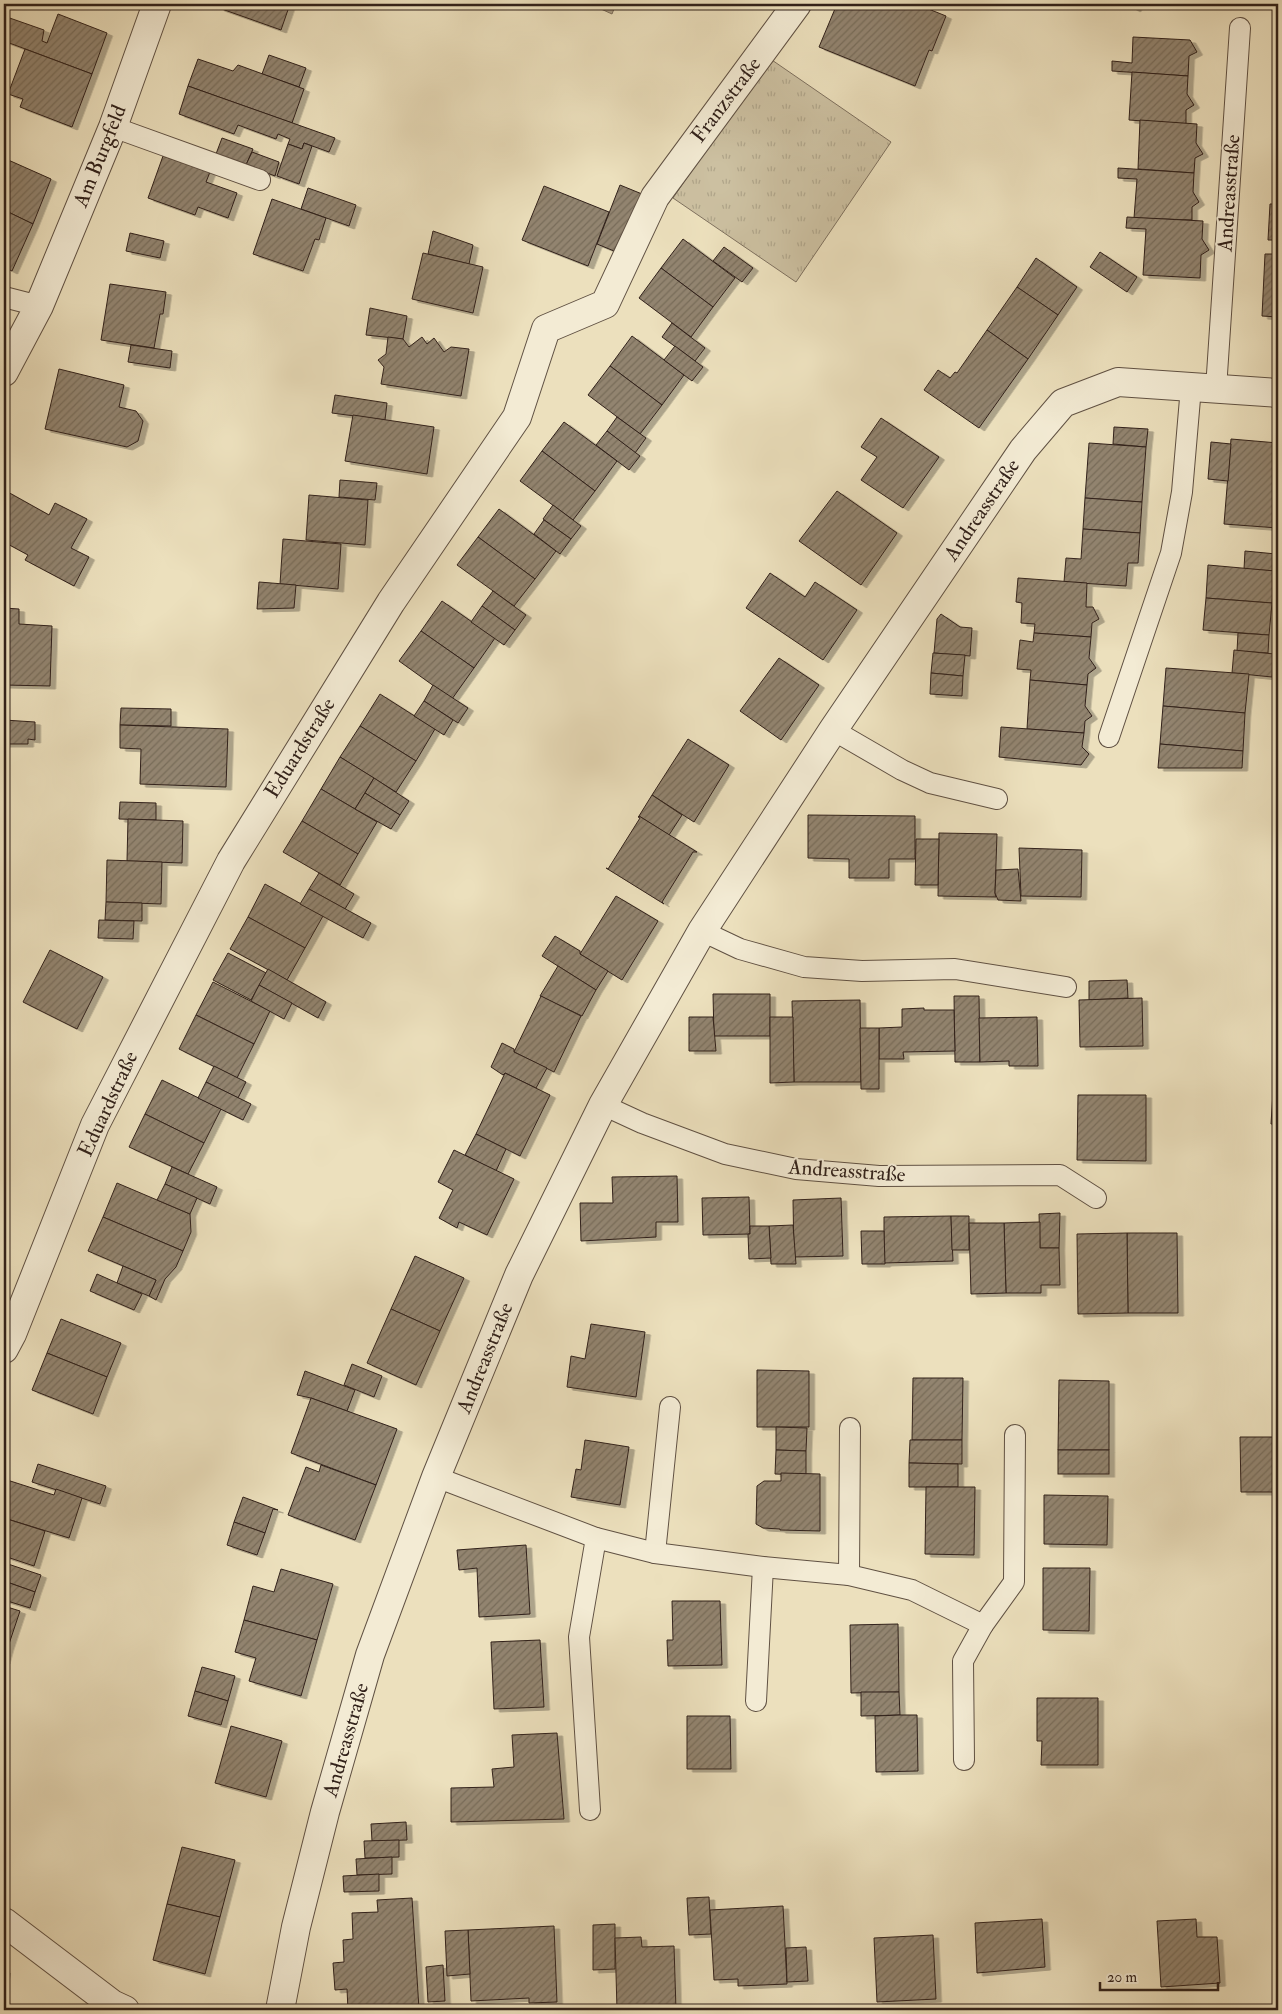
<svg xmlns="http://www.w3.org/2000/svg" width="1282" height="2014" font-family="'IM FELL Double Pica',serif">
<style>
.grass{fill:url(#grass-dots);stroke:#7e705e}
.park{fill:url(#park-tufts);stroke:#7e705e}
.water{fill:url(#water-waves);stroke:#7b6d5b}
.building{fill:url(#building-hatch);stroke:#31211a;filter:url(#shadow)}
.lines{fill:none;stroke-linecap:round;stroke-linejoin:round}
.service-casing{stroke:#605143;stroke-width:22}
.minor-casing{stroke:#605143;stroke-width:30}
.service{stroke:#f3ebd4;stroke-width:20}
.minor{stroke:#f3ebd4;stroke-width:28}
.labels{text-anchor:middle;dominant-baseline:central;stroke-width:4;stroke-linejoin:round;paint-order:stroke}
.street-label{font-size:21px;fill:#31211a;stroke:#f3ebd4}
</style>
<defs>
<pattern id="grass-dots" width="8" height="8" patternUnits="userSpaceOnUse" patternTransform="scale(1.25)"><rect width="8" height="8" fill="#ccc0a1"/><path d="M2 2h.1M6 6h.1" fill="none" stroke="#b0a58a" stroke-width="1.8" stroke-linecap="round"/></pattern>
<pattern id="park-tufts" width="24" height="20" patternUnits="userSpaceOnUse" patternTransform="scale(1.25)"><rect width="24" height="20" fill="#ccc0a1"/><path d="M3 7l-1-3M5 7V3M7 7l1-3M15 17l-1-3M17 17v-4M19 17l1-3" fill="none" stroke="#b0a58a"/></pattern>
<pattern id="water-waves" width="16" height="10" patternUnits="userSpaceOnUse" patternTransform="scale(1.25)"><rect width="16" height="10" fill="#ac9f86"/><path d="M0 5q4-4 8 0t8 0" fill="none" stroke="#8d816d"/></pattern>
<pattern id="building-hatch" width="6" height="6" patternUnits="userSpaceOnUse" patternTransform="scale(1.25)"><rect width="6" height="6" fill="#92846f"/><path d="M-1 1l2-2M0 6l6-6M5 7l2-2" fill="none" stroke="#786c5a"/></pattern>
<filter id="shadow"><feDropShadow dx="5.5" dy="3" stdDeviation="0" flood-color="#0004"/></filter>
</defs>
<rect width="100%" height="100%" fill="#ece0bd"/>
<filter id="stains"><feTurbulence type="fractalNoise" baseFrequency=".004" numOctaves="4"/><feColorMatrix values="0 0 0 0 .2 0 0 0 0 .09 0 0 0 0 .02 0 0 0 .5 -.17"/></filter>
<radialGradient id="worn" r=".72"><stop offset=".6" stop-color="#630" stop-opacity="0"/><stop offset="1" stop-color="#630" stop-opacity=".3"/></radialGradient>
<polygon class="grass" points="4,1968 10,1973 7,2010 4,2010"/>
<polygon class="park" points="769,58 891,142 796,282 673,198"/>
<polygon class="water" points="590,4 616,4 612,14"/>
<g class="building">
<polygon points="220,4 290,4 281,30 219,8"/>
<polygon points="766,4 778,4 775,8"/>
<polygon points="837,4 916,4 946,16 932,51 929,50 915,86 819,47"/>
<polygon points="1126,4 1138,4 1135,9"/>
<polygon points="58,14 107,33 92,74 4,41 4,16 44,30 42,41 47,43"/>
<polygon points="1133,37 1190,40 1197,52 1189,56 1188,76 1112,71 1112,61 1132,63"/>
<polygon points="25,49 92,74 72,127 20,107 23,99 8,94"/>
<polygon points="269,55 306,68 299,87 262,74"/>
<polygon points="198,59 233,71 238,65 304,89 292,123 188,86"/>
<polygon points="1132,72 1188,76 1187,94 1194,105 1186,110 1186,124 1129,120"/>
<polygon points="188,86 335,138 329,152 304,143 302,149 288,144 290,139 278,134 276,139 238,125 234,134 179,114"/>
<polygon points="1140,120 1197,124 1196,143 1203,154 1195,158 1194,173 1138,169"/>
<polygon points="222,138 253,149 246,165 216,154"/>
<polygon points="304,143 312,146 299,184 277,176 288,144 302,149"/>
<polygon points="252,152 279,162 275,176 246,165"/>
<polygon points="163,156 210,172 206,182 237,193 228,218 198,207 195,215 148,198"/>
<polygon points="6,159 51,179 33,224 4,210 4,163"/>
<polygon points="1118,168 1194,173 1193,192 1199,202 1192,207 1192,220 1134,218 1137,179 1118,178"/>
<polygon points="620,185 642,194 614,251 597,244"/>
<polygon points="544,186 609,212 588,266 522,240"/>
<polygon points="308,188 356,205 349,226 301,209"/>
<polygon points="272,199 326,218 319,240 315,239 303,271 253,254"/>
<polygon points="1270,204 1278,204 1278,240 1268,240"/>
<polygon points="4,210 33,224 12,271 4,267"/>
<polygon points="1127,217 1203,221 1202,239 1209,250 1201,255 1200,278 1143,275 1146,229 1126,228"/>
<polygon points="433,231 473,245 469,264 428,254"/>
<polygon points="130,233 164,241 160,258 126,251"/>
<polygon points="683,239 735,278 713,307 661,268"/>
<polygon points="724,247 753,268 742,282 713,261"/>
<polygon points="1100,252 1137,277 1127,292 1090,267"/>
<polygon points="423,253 483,267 473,313 412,299"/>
<polygon points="1265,254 1278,254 1278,317 1262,316"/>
<polygon points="1036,258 1077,287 1058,315 1017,287"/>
<polygon points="661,268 713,307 691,337 639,298"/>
<polygon points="110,284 166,292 163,314 160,314 154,348 101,340"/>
<polygon points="1017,287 1058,315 1028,359 987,330"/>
<polygon points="370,308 407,316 403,339 366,335"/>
<polygon points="672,323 705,348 695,361 662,337"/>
<polygon points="987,330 1028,359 979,428 924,390 938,370 950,378 955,372 957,373"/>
<polygon points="632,336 684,375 662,405 610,366"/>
<polygon points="388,337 403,339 409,347 422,337 427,344 434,338 444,352 451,347 469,349 461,396 381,384 384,367 378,360 386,354"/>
<polygon points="131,345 172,351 170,368 128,362"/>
<polygon points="675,346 703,367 692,381 664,360"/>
<polygon points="610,366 662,405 640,434 588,395"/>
<polygon points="59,369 124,385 119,407 136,411 143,421 138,441 127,447 45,429"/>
<polygon points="335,395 387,403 385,420 332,413"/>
<polygon points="353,415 434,427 427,474 345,461"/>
<polygon points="617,417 646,438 635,453 607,431"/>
<polygon points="881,418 939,457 903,508 861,480 877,457 861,447"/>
<polygon points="564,422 617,461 595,491 542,451"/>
<polygon points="1114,427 1148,429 1146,447 1113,444"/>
<polygon points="607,431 640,456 629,470 596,445"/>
<polygon points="1231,439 1278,443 1278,528 1224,524"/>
<polygon points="1211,442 1231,444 1228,481 1208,479"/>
<polygon points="1089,443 1146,447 1142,502 1085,498"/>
<polygon points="542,451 595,491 573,520 520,481"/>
<polygon points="340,480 377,483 375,500 339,497"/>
<polygon points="6,491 49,515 55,503 87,519 71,548 89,557 74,586 25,560 28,555 4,542 4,492"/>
<polygon points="837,491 897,533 861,585 799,541"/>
<polygon points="309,495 368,500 365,545 306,540"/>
<polygon points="1085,498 1142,502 1140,533 1083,529"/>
<polygon points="553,505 581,526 571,539 543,519"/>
<polygon points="499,509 556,551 535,579 478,537"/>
<polygon points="544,520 571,539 560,554 534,534"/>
<polygon points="1083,529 1140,533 1138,563 1128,563 1126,586 1064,582 1066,558 1081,559"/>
<polygon points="478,537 535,579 514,606 457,565"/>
<polygon points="283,539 341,544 338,589 280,584"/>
<polygon points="1245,551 1276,554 1275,571 1244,569"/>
<polygon points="1208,565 1275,571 1272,603 1206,598"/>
<polygon points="770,573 805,597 815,582 857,610 823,660 746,608"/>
<polygon points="1018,578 1087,583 1086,607 1093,607 1099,619 1092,623 1091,637 1034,633 1035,624 1021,623 1022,603 1016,602"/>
<polygon points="259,582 296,585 294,608 257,609"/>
<polygon points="493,591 526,615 515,630 482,606"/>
<polygon points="1206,598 1272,603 1269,635 1203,630"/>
<polygon points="442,601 495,638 474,668 421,631"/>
<polygon points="482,606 515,630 504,645 471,622"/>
<polygon points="4,608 19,609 19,624 52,626 50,686 4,685"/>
<polygon points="941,614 960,627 972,628 970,656 934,653 937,619"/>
<polygon points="421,631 474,668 452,699 399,661"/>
<polygon points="1034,633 1091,637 1089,658 1096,668 1088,674 1087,685 1030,680 1031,670 1017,669 1020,640 1033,642"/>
<polygon points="1238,633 1269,635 1268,653 1237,651"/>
<polygon points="1234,650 1274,654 1272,677 1232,673"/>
<polygon points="933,653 965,655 963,676 931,673"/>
<polygon points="779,658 819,685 781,740 740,711"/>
<polygon points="1166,668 1249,674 1245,713 1163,706"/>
<polygon points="931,673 963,676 962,696 930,694"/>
<polygon points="1030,680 1087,685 1085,706 1092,716 1085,721 1084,733 1027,729"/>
<polygon points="433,685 468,708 458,723 424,701"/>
<polygon points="380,694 435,729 416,761 360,726"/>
<polygon points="424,701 453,720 444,735 414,716"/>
<polygon points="1163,706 1245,713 1243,751 1160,744"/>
<polygon points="121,708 171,709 171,726 120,725"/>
<polygon points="4,720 35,722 35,740 28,739 28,744 4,744"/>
<polygon points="120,725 228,729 226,787 140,784 141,749 120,748"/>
<polygon points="360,726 416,761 396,792 340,757"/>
<polygon points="1001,727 1084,733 1082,747 1089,754 1081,765 999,757"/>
<polygon points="688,739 729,765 694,822 652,795"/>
<polygon points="1160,744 1243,751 1242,768 1158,768"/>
<polygon points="340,757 374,778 355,809 321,789"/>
<polygon points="374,778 409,801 400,815 365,793"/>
<polygon points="321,789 377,822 358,854 302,821"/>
<polygon points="365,793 400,815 391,829 355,809"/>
<polygon points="652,795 682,815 669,835 639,816"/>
<polygon points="120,802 156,803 156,820 119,819"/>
<polygon points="808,815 915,816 915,859 889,859 889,878 849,878 849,859 808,858"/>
<polygon points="639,816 697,852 693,852 662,902 664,904 606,868 608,869 640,818 638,817"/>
<polygon points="128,819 183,821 182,863 127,861"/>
<polygon points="302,821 358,854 340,885 283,852"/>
<polygon points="939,833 997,834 995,893 996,897 938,896"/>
<polygon points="916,839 939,839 938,885 915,885"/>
<polygon points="1019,848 1082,850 1081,897 1021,896"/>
<polygon points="107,860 162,862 161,904 106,902"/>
<polygon points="1018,869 1021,901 998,900 995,893 996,870"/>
<polygon points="319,873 354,894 345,909 309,889"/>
<polygon points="265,884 323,916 305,948 248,917"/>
<polygon points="309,889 371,923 363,938 300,904"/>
<polygon points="616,896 658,921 622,980 580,954"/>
<polygon points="106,902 142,903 142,921 105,920"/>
<polygon points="248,917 305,948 287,980 230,949"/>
<polygon points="99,920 134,921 133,939 98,938"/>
<polygon points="555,936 580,951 580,954 608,971 596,990 542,956"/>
<polygon points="50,950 103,977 77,1029 23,1002"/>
<polygon points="228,953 266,973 251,1000 213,980"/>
<polygon points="558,966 596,990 582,1016 540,996"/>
<polygon points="268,969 326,1002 318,1018 259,985"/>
<polygon points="1127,980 1128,998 1089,1000 1089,981"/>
<polygon points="213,982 270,1011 254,1044 196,1015"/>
<polygon points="259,985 292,1003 284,1019 251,1001"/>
<polygon points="713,994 770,994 770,1036 714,1036"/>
<polygon points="541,996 581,1016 554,1072 514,1052"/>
<polygon points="954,996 979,996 980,1062 955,1062"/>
<polygon points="1142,998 1143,1046 1080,1047 1079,1000"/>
<polygon points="860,1000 861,1082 794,1082 792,1001"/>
<polygon points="924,1008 924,1010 954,1010 955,1051 903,1052 904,1059 879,1059 879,1028 902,1027 902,1009"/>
<polygon points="196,1015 254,1044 237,1078 179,1049"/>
<polygon points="689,1017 713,1017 716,1051 689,1051"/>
<polygon points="770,1017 793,1017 794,1082 770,1083"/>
<polygon points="1037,1017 1038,1066 1009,1066 1009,1061 980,1062 979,1018"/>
<polygon points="860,1028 879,1028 879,1089 861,1089"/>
<polygon points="502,1043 514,1049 514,1052 547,1068 536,1088 505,1073 503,1075 491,1067"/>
<polygon points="214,1066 246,1082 238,1098 206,1082"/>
<polygon points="505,1073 550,1095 520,1156 476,1134"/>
<polygon points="162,1080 221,1109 204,1143 145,1114"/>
<polygon points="206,1082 251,1104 243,1120 198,1098"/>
<polygon points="1273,1092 1278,1092 1278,1124 1271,1124"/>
<polygon points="1078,1095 1146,1095 1146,1161 1077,1160"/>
<polygon points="145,1114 204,1143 188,1174 129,1147"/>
<polygon points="476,1134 506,1149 496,1171 465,1155"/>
<polygon points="454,1150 514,1179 487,1235 459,1222 457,1228 439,1218 453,1190 438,1182"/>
<polygon points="172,1167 217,1187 210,1204 165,1184"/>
<polygon points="677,1176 678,1222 656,1222 656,1237 581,1241 580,1203 613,1203 612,1177"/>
<polygon points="117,1183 190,1214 191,1232 183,1251 103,1217"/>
<polygon points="165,1184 197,1198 190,1214 157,1200"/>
<polygon points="749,1197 750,1234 703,1235 702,1198"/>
<polygon points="841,1198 843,1256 794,1257 793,1200"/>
<polygon points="1060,1213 1059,1248 1040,1248 1039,1214"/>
<polygon points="951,1216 953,1261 884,1263 884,1217"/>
<polygon points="951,1216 969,1216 969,1250 952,1250"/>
<polygon points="103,1217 183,1251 176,1267 165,1279 156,1300 149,1296 156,1280 88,1251"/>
<polygon points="1040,1222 1040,1248 1059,1248 1060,1285 1041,1285 1041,1293 1006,1293 1004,1223"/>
<polygon points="969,1223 1004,1223 1006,1293 971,1294"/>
<polygon points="793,1225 796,1264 771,1264 769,1226"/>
<polygon points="750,1226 769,1226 771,1258 749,1259 748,1234 750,1234"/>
<polygon points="861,1231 884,1231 885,1264 862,1264"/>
<polygon points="1127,1233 1177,1233 1178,1313 1128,1313"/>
<polygon points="1127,1233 1128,1313 1078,1314 1077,1234"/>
<polygon points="415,1256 464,1278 440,1331 391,1309"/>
<polygon points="123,1266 156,1280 149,1296 117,1283"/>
<polygon points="97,1274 142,1294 134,1310 90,1291"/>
<polygon points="391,1309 440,1331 416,1385 367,1363"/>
<polygon points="61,1319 121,1343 107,1377 47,1353"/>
<polygon points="591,1324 645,1332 636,1397 567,1387 571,1356 585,1359"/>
<polygon points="47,1353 107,1377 93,1414 32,1390"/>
<polygon points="352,1364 382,1376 374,1397 344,1385"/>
<polygon points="757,1370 809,1371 809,1427 757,1427"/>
<polygon points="305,1371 355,1390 347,1411 311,1398 297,1395"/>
<polygon points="913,1378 963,1378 962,1440 912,1440"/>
<polygon points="1059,1380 1109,1381 1109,1450 1058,1450"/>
<polygon points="311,1398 397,1429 376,1485 291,1453"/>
<polygon points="776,1427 807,1428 806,1451 776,1450"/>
<polygon points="1240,1437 1278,1437 1278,1492 1241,1492"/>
<polygon points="585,1440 629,1447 620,1505 571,1497 576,1469 581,1470"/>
<polygon points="910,1440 962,1440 962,1464 909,1463"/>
<polygon points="776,1450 806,1451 806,1475 775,1474"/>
<rect x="1058" y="1450" width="51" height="24"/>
<polygon points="909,1463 958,1464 958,1487 909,1487"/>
<polygon points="38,1464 106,1486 100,1504 32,1482"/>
<polygon points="321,1465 376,1485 355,1540 288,1515 306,1467 319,1472"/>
<polygon points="781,1473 820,1474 820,1531 780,1530 780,1529 763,1528 756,1524 757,1486 764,1481 781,1481"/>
<polygon points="4,1479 54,1495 56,1489 82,1498 69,1538 4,1518"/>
<polygon points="926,1487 975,1487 974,1555 925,1554"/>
<polygon points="1044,1495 1108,1496 1107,1545 1044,1544"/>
<polygon points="243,1497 278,1510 273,1509 265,1533 234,1522"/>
<polygon points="4,1518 45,1531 34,1566 4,1556"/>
<polygon points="234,1522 265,1533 257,1555 227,1545"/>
<polygon points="526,1545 530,1614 479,1617 477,1568 459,1570 457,1550"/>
<polygon points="8,1564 41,1575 35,1592 4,1581"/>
<polygon points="1043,1568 1090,1568 1089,1631 1043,1630"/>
<polygon points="281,1569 333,1584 317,1640 244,1620 253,1586 274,1592"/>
<polygon points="4,1581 35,1592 30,1608 4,1600"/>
<polygon points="672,1601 720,1601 722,1665 668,1666 667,1640 673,1640"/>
<polygon points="4,1606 20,1611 8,1647 4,1645"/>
<polygon points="244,1620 317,1640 301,1696 249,1681 256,1658 235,1652"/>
<polygon points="898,1624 899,1692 851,1693 850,1625"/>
<polygon points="540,1640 544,1707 494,1709 491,1642"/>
<polygon points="4,1645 8,1647 4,1661"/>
<polygon points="202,1667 235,1676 228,1701 195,1691"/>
<polygon points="195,1691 228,1701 221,1725 188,1716"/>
<polygon points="861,1692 899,1692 900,1715 861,1716"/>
<polygon points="1037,1698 1098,1698 1098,1765 1041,1765 1042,1741 1037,1741"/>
<polygon points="900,1715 917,1715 918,1771 876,1772 875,1716"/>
<polygon points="687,1716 730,1716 731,1769 687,1769"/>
<polygon points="231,1726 282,1741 266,1797 215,1783"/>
<polygon points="557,1733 564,1819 451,1822 451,1788 494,1787 492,1769 514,1767 512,1735"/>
<polygon points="406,1822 407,1840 372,1841 371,1824"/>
<polygon points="399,1840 399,1857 365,1858 364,1841"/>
<polygon points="182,1847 235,1860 220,1917 167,1904"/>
<polygon points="392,1857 392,1874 357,1875 356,1859"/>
<polygon points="379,1874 379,1891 344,1892 343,1876"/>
<polygon points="709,1897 711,1934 689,1935 687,1898"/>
<polygon points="412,1898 419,2009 348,2010 347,1989 335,1990 333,1963 344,1962 343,1940 353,1939 352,1913 378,1912 377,1900"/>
<polygon points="167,1904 220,1917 205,1974 153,1960"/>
<polygon points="783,1906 787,1984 738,1986 738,1979 714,1980 710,1910"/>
<polygon points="1042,1919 1045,1967 977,1973 975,1923"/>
<polygon points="1196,1919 1197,1937 1217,1937 1220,1983 1161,1987 1157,1921"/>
<polygon points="615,1924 615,1969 593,1970 593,1925"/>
<polygon points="554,1926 557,2002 529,2003 529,1998 471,2001 468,1930"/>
<polygon points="468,1930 470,1974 447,1976 445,1931"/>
<polygon points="933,1935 936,1999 877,2002 874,1938"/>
<polygon points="641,1937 642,1947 674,1946 676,2010 617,2010 615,1938"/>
<polygon points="806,1947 808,1981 787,1982 786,1948"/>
<polygon points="443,1965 445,2001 428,2002 426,1967"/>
</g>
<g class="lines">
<defs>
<g id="service">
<polyline points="113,127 260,180"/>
<polyline points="4,297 39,306"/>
<polyline points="1216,389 1240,28"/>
<polyline points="833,730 902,770 930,783 997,799"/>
<polyline points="1109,737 1171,553 1182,492 1191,387"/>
<polyline points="702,931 740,949 804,967 862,971 955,969 1066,987"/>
<polyline points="603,1105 642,1123 725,1154 796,1169 879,1176 1060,1175 1096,1198"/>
<polyline points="436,1477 596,1538 655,1553 763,1567 849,1575 912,1590 983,1625 1014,1582 1015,1435"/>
<polyline points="655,1553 670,1407"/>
<polyline points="849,1575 850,1428"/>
<polyline points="756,1701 763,1567"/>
<polyline points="964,1760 963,1661 983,1625"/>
<polyline points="590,1810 579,1637 596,1538"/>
</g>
<g id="minor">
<polyline points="4,372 39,306 113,127 157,4"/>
<polyline points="4,1349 12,1334 95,1125 231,861 391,602 517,417 546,329 605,304 655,197 797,4"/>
<polyline points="4,1922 112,2004 125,2010"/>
<polyline points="280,2010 296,1927 325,1812 370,1655 436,1477 519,1275 603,1105 702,931 833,730 1023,450 1063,403 1118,382 1278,393"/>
</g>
</defs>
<use href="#service" class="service-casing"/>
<use href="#minor" class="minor-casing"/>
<use href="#service" class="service"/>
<use href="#minor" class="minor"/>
</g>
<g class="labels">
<g class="street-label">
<text transform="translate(726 100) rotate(-53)">Franzstraße</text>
<text transform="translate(100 156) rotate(-68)">Am Burgfeld</text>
<text transform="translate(1229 193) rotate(-86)">Andreasstraße</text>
<text transform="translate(982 510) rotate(-56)">Andreasstraße</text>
<text transform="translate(300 748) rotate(-58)">Eduardstraße</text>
<text transform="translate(108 1104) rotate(-65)">Eduardstraße</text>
<text transform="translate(847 1171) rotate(4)">Andreasstraße</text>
<text transform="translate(485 1358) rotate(-68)">Andreasstraße</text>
<text transform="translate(346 1740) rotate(-74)">Andreasstraße</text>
</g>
</g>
<rect width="1282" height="2014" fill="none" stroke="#ece0bd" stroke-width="20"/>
<rect x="5" y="5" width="1272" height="2004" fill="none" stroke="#31211a" stroke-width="2.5"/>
<rect x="10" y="10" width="1262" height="1994" fill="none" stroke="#31211a"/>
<path d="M1100 1982v8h118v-8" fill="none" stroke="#31211a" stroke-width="2.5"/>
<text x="1107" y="1982" font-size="15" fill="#31211a" stroke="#f3ebd4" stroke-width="4" paint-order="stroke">20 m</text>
<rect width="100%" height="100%" filter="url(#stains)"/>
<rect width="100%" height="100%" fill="url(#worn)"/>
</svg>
